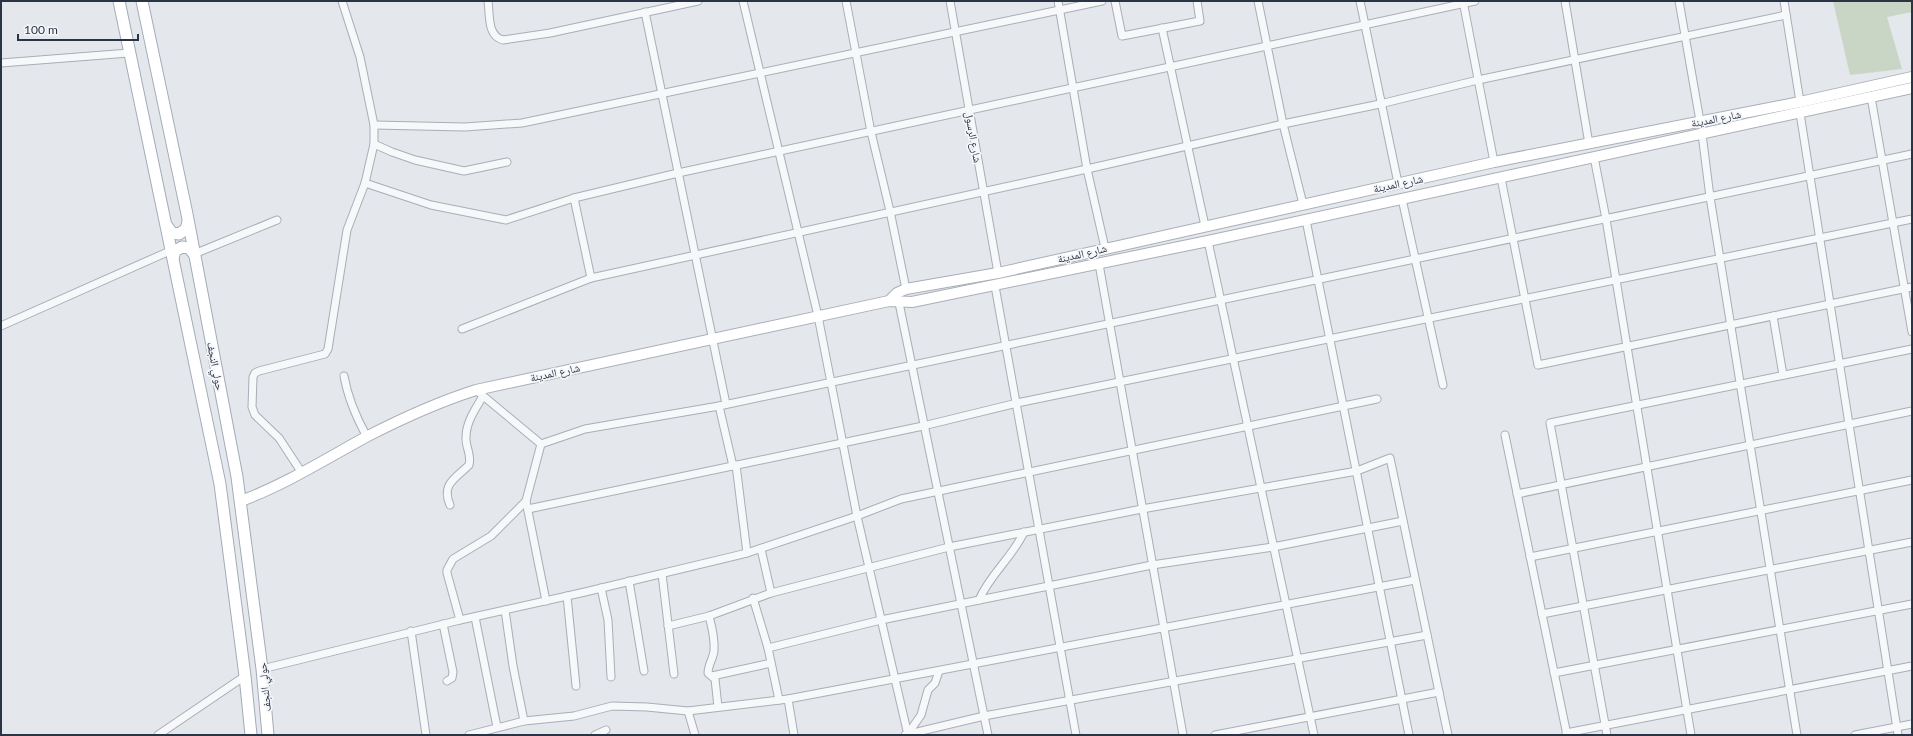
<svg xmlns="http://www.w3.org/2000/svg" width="1913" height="736" font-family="Lato,'Noto Naskh Arabic',sans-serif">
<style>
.green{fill:#c9d6c5}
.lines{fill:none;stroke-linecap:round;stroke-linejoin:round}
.street-casing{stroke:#a9aeb7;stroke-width:9}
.secondary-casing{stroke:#a9aeb7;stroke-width:12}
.primary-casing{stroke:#a3abb8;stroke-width:13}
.street{stroke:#f7f8fa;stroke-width:7}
.secondary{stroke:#fff;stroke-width:10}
.primary{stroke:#fff;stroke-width:11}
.labels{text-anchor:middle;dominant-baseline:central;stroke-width:3.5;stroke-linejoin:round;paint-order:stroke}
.street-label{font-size:11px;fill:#2b3445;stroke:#f4f6f9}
</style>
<rect width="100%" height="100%" fill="#e4e7ec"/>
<polygon class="green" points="1833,1 1912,1 1912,12 1887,17 1902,69 1850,75"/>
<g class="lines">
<defs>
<g id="street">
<path d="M488 1C490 15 487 36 503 40L550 33 698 1"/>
<polyline points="743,1 818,316 857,516 908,735"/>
<polyline points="846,1 871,132 890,211 906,289"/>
<polyline points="950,1 998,273"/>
<polyline points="1058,1 1087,169 1105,248"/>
<polyline points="1115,1 1122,36 1200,21 1197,1"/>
<polyline points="1258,1 1283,124 1303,204"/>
<polyline points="1360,1 1398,183"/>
<polyline points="1463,1 1494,162"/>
<polyline points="1565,1 1589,144"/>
<polyline points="1679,1 1700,121"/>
<polyline points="1784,1 1800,102"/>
<polyline points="645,12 726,404"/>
<polyline points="1162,28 1205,226"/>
<polyline points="1,63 129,53"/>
<polyline points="1871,97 1912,332"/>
<polyline points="1800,113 1898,735"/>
<polyline points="374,125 465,127 522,123 1102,1"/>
<polyline points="1702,134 1710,197 1797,735"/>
<polyline points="374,144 392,152 415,160 464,171 507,162"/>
<polyline points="1594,157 1606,219 1691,735"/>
<polyline points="1501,178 1538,365 1912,287"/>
<polyline points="365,183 431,205 506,220 574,198 678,173 1475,1"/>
<polyline points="574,198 591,278"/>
<polyline points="1402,199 1443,385"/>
<polyline points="1306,220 1409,735"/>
<polyline points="1208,241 1314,735"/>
<polyline points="194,254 277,220"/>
<polyline points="1099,264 1183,735"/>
<polyline points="995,286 1076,735"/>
<polyline points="898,298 988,735"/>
<polyline points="1773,316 1783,375"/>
<polyline points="1,326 172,250"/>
<polyline points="462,329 591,278 1087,169 1283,124 1380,104 1478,80 1786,15"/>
<path d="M344 376C348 399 356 417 367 437"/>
<polyline points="476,390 541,444 585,429 719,406 1912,154"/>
<polyline points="719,406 733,466"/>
<polyline points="1505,435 1567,735"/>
<polyline points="541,444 526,501 546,601"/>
<polyline points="736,465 747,553"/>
<polyline points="302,473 279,438 255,415 252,407 253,377 255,373 259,371 321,355 325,354 328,349 347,230 365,183 374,144 374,125 360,57 342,1"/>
<polyline points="1517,494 1912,411"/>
<path d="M450 505C441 484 455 479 469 465 472 454 465 447 466 437 466 422 476 408 483 396"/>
<polyline points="528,509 923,426 1017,403 1912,219"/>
<polyline points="761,549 771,593"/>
<polyline points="1530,557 1912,480"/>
<polyline points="662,574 674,674"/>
<polyline points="629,581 644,671"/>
<polyline points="601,588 608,620 611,677"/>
<polyline points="567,596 576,686"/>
<polyline points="753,598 768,648 779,700"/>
<path d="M979 600C990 574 1012 558 1024 532"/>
<polyline points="505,610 513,666 524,721"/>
<polyline points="1542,614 1912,542"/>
<path d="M709 616C712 627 715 639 714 651 713 659 708 665 708 673L715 679 718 707"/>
<polyline points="475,617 497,727"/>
<polyline points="460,620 447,573 447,570 453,559 491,536 526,501"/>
<polyline points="443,624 453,672 452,678 447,681"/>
<polyline points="668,626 709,616 771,593 949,547 1142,509 1357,471 1390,458 1448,735"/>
<polyline points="411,631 426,735"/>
<polyline points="768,648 881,620 1152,565 1273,547 1403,521"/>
<polyline points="262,669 460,620 585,592 747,553 857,516 901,499 1377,399"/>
<polyline points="1554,673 1912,604"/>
<polyline points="712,676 771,663"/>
<polyline points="788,699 794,735"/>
<polyline points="688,711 695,735"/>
<polyline points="1566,733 1912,666"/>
<polyline points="158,735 245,676"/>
<polyline points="469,735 524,721 574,716 612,706 647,707 688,711 788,699 1415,580"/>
<polyline points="595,735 606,730"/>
<polyline points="905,735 984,716 1427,635"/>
<polyline points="907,735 921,715 928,690 935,683 939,671"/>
<polyline points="1215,735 1439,692"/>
<polyline points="1607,735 1550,423 1912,349"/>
<polyline points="1855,735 1912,724"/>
</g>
<g id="secondary">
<polyline points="889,301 897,293 906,289 998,273 1494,162 1800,102 1912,77"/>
<path d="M241 501C286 484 324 460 366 437 401 419 438 402 476 390L889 301 912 302 1208 241 1912 88"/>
</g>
<g id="primary">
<polyline points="119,1 220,484 245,676 251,735"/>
<polyline points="142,1 187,214 237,477 262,669 268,735"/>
<polyline points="167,226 172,233 179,234 186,229 188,222"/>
<polyline points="173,258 175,251 182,247 189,248 194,254"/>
</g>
</defs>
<use href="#street" class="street-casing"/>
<use href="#secondary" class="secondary-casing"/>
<use href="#primary" class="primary-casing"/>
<use href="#street" class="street"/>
<use href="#secondary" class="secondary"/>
<use href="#primary" class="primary"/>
</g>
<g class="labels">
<g class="street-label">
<text transform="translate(1716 118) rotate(-11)">شارع المدينة</text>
<text transform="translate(974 137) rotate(80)">شارع الرسول</text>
<text transform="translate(1398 183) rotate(-12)">شارع المدينة</text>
<text transform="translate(1082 253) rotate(-13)">شارع المدينة</text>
<text transform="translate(216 366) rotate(79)">حولي النجف</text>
<text transform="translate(555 372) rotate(-12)">شارع المدينة</text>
<text transform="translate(264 687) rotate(-96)">حولي النجف</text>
</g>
</g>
<rect width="1913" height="736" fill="none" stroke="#2b3445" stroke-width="4"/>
<path d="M18 34v6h120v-6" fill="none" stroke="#2b3445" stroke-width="2"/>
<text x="24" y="34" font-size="12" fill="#2b3445" stroke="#f4f6f9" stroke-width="3" paint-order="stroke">100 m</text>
</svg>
